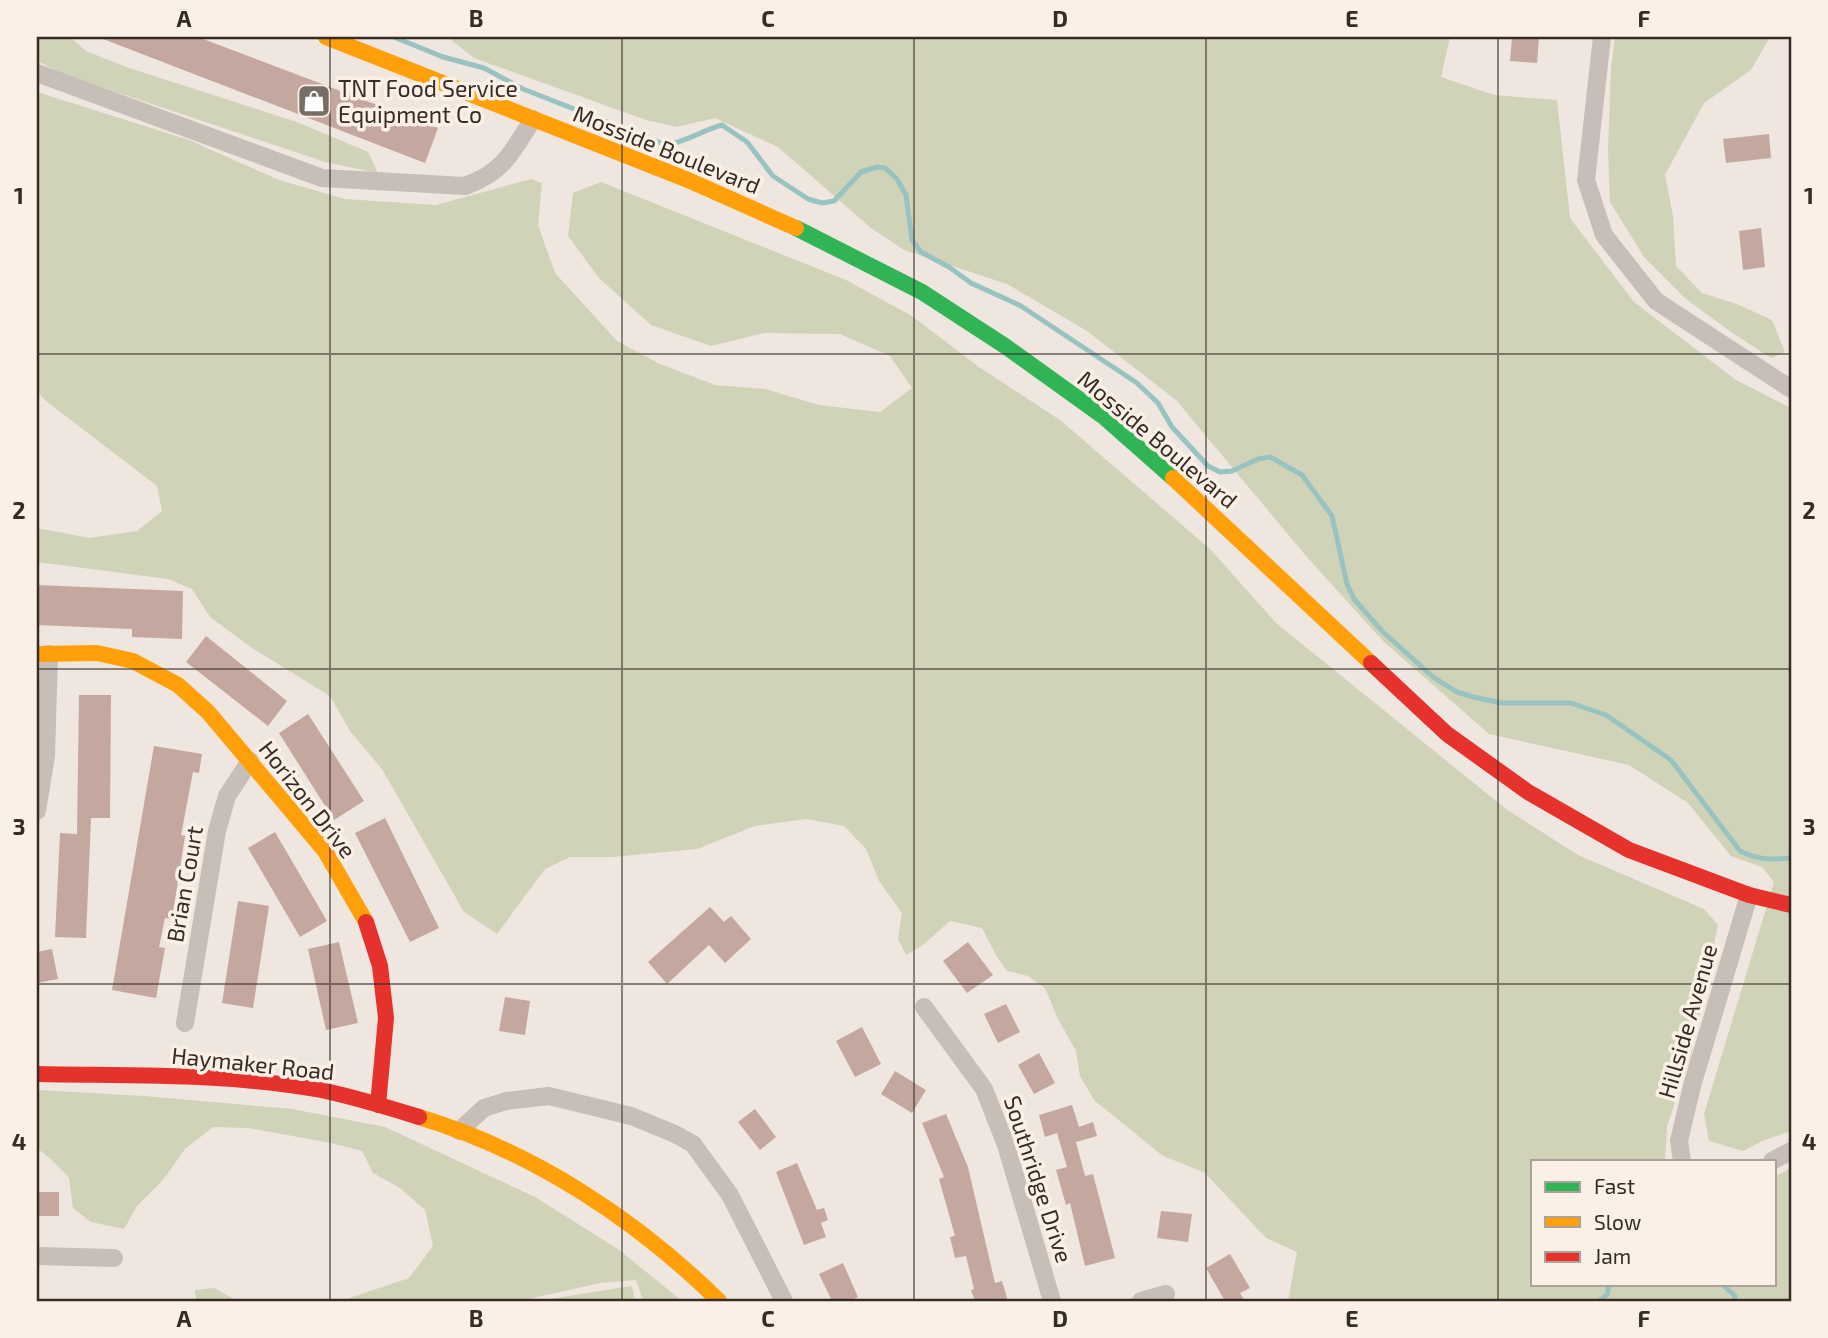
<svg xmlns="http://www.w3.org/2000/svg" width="1828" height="1338" font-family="'Exo 2',sans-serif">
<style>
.green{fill:#d0d3b8}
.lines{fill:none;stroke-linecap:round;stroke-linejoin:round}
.stream{stroke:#99c3c0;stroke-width:5}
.building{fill:#c4a89f}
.street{stroke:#c7beb8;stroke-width:18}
.fast{stroke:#30b455;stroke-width:16}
.slow{stroke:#ff9f0a;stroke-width:16}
.jam{stroke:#e5322d;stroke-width:16}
.grid{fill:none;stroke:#382b26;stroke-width:2;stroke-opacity:0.55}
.labels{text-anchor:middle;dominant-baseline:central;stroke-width:7;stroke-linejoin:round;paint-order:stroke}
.poi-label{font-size:23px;fill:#382b26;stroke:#fbf0e6;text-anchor:start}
.street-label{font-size:23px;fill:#382b26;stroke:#fbf0e6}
.neatline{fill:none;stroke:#382b26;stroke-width:2.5}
.grid-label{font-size:23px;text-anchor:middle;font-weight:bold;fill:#382b26}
</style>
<rect width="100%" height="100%" fill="#eee6df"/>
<g class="green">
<polygon points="37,37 70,37 86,51 129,68 297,122 368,152 378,173 325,162 65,75 37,61"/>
<polygon points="450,37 1450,37 1441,77 1494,95 1557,100 1570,218 1634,302 1736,380 1791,408 1791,1131 1762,1141 1743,1151 1709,1141 1704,1114 1774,882 1762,867 1731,856 1688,803 1629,765 1489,734 1383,641 1306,556 1176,400 1087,331 1007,284 904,250 871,228 778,147 715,118 677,127 646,120 474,58 450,39"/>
<polygon points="1615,37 1770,37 1751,70 1704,103 1665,175 1673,216 1676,266 1702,293 1737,304 1772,320 1785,352 1771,358 1731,332 1686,299 1644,257 1610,202 1608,152 1611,68"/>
<polygon points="37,92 189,140 279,180 345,199 436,205 531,179 542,183 538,225 555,273 617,341 660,364 715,385 765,389 819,405 880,412 912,388 890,356 840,334 764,333 711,346 651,325 599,278 568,236 573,193 601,182 846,280 912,316 979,367 1060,420 1210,549 1276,623 1506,809 1578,855 1704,909 1718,925 1691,1056 1667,1126 1665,1161 1532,1161 1532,1284 1774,1284 1774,1177 1791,1168 1791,1301 1288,1301 1297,1252 1266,1238 1204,1172 1163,1156 1094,1100 1080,1076 1076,1051 1058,1019 1045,988 1028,976 1007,971 997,957 982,928 950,921 923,945 906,955 898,939 902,913 879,881 866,849 844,826 806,819 755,826 697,849 612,857 570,857 545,869 497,934 464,912 382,769 350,731 330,696 252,648 210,617 192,589 168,579 37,562 37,528 90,538 137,531 162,511 157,486 46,401 37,391"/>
<polygon points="37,1090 144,1096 292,1109 385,1127 535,1197 618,1249 682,1301 643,1301 636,1280 600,1283 520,1301 345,1301 352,1297 409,1278 433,1246 425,1210 400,1188 373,1173 362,1151 331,1143 248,1128 213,1127 185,1149 163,1180 137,1206 124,1229 91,1222 73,1208 69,1178 54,1162 37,1148"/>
<polygon points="632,1286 635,1301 536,1301"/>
<polygon points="214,1288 238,1301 196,1301 195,1290"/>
</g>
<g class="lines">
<g class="stream">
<path d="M394 37 443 57 484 68 523 89 666 145C686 142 703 130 722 125L747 142 773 176 808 199 822 203 834 201 861 172 877 167 885 168 897 179 906 195 912 240 921 252 949 267 971 283 1021 306 1137 383 1158 403 1172 427 1208 466 1220 472 1232 471 1258 459 1270 457 1302 475 1332 516 1347 584 1354 599 1382 631 1433 677 1457 692 1473 697 1502 703H1571L1606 715 1671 760 1740 851C1758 860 1772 860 1791 858"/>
<polyline points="1722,1284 1735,1296 1735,1301"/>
<polyline points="1599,1301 1607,1295 1609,1284"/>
</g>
</g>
<g class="building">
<polygon points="98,37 198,37 438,128 425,163"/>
<polygon points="1512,37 1539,37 1537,63 1510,61"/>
<polygon points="1769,134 1771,158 1726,163 1723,139"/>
<polygon points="1761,228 1765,267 1743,270 1739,231"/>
<polygon points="37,585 183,591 182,639 132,637 132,629 37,625"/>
<polygon points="206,636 287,701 268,726 186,662"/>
<polygon points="79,695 111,695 110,818 91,818 86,938 55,937 60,833 77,834"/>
<polygon points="308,714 364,801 334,820 279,733"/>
<polygon points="154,746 202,754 199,773 193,772 181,835 185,836 172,919 165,918 159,947 165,948 156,998 112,990"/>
<polygon points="385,818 439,928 410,942 355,833"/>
<polygon points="275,832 327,921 300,937 248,848"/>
<polygon points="238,901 269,906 253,1008 222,1003"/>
<polygon points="710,907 724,922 731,916 751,939 725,963 709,945 667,984 648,962"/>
<polygon points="339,942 358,1023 326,1030 308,949"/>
<polygon points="968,942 993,975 967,993 943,961"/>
<polygon points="52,949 58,979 37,983 37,952"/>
<polygon points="505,997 530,1001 525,1035 499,1031"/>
<polygon points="1006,1004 1020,1032 998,1043 984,1014"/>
<polygon points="862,1027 881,1064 855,1077 836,1041"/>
<polygon points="1039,1053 1055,1083 1034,1094 1018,1065"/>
<polygon points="895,1071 926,1090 912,1113 881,1094"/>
<polygon points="1072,1105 1079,1127 1093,1122 1097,1136 1076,1142 1085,1176 1093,1174 1115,1258 1085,1266 1070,1203 1066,1205 1056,1170 1067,1167 1057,1133 1045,1137 1039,1115"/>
<polygon points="755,1109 776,1137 760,1150 738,1122"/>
<polygon points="946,1114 968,1167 995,1283 1002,1281 1008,1301 975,1301 971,1290 974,1289 966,1256 955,1258 950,1237 955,1236 939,1179 944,1177 922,1123"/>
<polygon points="797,1163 817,1210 824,1208 828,1220 821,1223 826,1237 804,1245 776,1172"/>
<rect x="37" y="1192" width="22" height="24"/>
<polygon points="1161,1211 1192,1214 1188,1242 1157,1238"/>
<polygon points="1230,1254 1250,1288 1240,1293 1245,1301 1225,1301 1206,1268"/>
<polygon points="843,1263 858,1297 850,1301 832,1301 819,1274"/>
</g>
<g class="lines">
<g class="street">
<polyline points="1602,37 1586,180 1604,235 1656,301 1791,389"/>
<path d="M37 73 322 178 465 186C504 172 512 152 533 119"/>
<polyline points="37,811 46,756 49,654"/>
<polyline points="924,1007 984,1089 1006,1145 1052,1301"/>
<polyline points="185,1023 217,831 227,796 250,761"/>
<polyline points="459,1131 484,1108 506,1101 549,1096 631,1116 675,1134 693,1144 730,1195 784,1301"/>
<polyline points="1682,1161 1679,1141 1692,1086 1749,895"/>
<polyline points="1772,1161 1791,1151"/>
<polyline points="37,1256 114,1258"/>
<polyline points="1141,1301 1166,1294"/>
</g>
<polyline class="fast" points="796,228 922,292 1005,346 1104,417 1173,478"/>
<g class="slow">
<polyline points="326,37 688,180 796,228"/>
<polyline points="1173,478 1371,663"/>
<polyline points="37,654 97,653 133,661 178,685 208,712 325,851 366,922"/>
<path d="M419 1117C532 1151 636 1219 719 1301"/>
</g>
<g class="jam">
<polyline points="1371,663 1447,734 1528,792 1629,850 1749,895 1791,905"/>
<polyline points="366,922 380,966 386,1018 378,1105"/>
<path d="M37 1074C131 1076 228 1073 321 1090 354 1097 387 1107 419 1117"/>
</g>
</g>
<path class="grid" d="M330 37V1301M622 37V1301M914 37V1301M1206 37V1301M1498 37V1301M37 354H1791M37 669H1791M37 984H1791"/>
<defs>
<symbol id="shop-square" viewBox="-11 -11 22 22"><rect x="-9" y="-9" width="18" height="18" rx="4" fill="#786c67" stroke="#fbf0e6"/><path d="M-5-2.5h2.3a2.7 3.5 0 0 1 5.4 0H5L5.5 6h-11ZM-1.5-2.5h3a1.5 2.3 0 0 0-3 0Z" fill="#fff"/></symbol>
</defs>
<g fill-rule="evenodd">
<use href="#shop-square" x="295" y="82" width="38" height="38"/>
</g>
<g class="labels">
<g class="poi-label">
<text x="338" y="88">TNT Food Service<tspan x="338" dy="26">Equipment Co</tspan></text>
</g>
<g class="street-label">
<text transform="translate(667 149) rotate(22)">Mosside Boulevard</text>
<text transform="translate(1158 439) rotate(40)">Mosside Boulevard</text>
<text transform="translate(308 799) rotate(52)">Horizon Drive</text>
<text transform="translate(184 884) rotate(-80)">Brian Court</text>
<text transform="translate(1687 1021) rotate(-74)">Hillside Avenue</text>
<text transform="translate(253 1063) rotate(6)">Haymaker Road</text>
<text transform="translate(1039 1179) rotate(72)">Southridge Drive</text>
</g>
</g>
<rect width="1828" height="1338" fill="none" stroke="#fbf0e6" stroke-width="77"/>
<rect x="1531" y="1160" width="245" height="126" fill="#fbf0e6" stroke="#ada199" stroke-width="2"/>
<rect x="1545" y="1182" width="35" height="10" fill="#30b455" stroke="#ada199" stroke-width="2"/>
<text x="1594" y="1194" font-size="21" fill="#382b26">Fast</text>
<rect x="1545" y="1217" width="35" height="10" fill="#ff9f0a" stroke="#ada199" stroke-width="2"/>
<text x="1594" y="1230" font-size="21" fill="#382b26">Slow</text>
<rect x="1545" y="1252" width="35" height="10" fill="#e5322d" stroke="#ada199" stroke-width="2"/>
<text x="1594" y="1264" font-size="21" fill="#382b26">Jam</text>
<rect x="38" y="38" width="1752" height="1262" class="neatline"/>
<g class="grid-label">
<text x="184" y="27">A</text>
<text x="476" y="27">B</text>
<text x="768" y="27">C</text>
<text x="1060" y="27">D</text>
<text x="1352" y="27">E</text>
<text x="1644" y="27">F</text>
<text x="19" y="204">1</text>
<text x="1809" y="204">1</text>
<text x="19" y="519">2</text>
<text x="1809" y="519">2</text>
<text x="19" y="835">3</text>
<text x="1809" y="835">3</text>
<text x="19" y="1150">4</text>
<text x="1809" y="1150">4</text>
<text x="184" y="1327">A</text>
<text x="476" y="1327">B</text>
<text x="768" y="1327">C</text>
<text x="1060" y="1327">D</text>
<text x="1352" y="1327">E</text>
<text x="1644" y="1327">F</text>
</g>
</svg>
